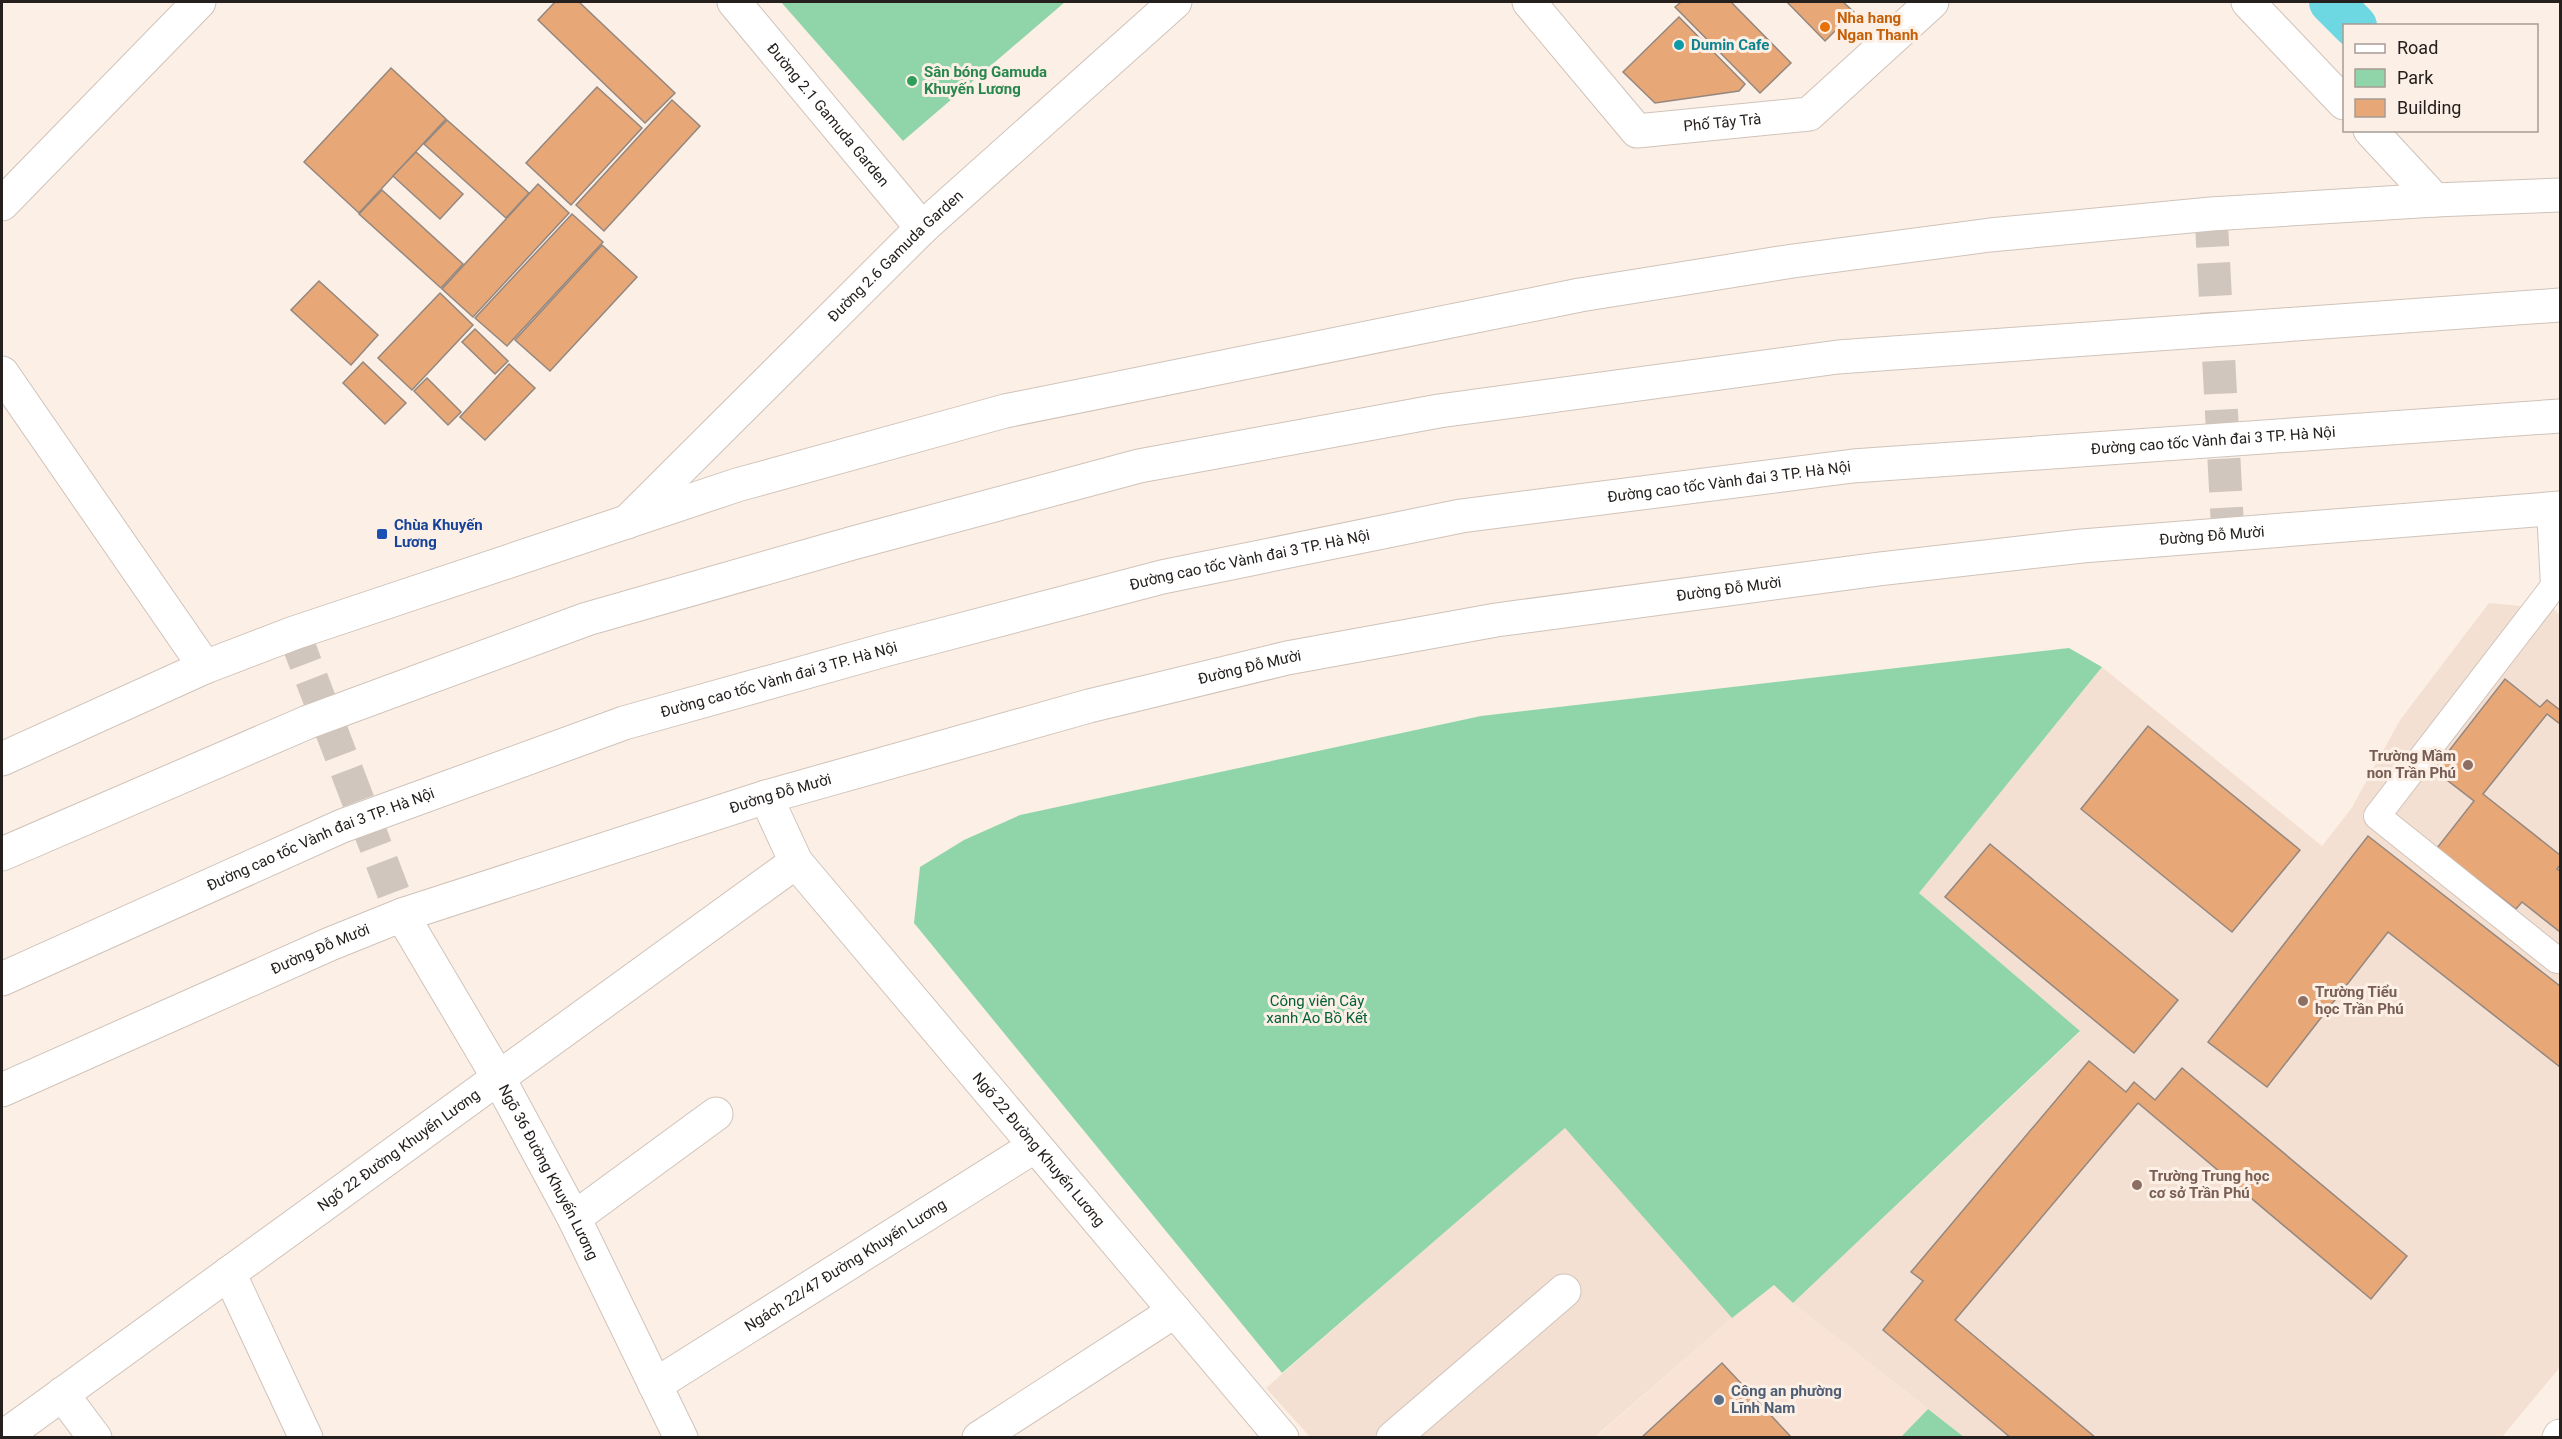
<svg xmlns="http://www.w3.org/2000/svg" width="2562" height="1439" font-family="Roboto,sans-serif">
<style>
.commercial{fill:#f9e2d6}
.built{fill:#f4e0d2}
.green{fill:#90d5aa}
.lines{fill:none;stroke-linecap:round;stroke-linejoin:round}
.canal{stroke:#6dd7e2;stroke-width:44}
.building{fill:#e7a777;stroke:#93877f;stroke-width:1.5}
.street-tunnel{stroke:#d1c6bd;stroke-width:33;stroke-dasharray:33 16;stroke-linecap:butt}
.primary-tunnel{stroke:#d1c6bd;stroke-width:33;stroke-dasharray:33 16;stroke-linecap:butt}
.lane-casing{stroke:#d0c3ba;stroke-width:28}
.street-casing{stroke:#d0c3ba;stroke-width:35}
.secondary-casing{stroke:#d0c3ba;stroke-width:35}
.primary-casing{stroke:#d0c3ba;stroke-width:35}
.highway-casing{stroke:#d0c3ba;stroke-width:35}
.lane{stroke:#fff;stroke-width:26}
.street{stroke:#fff;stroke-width:33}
.secondary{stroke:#fff;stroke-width:33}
.primary{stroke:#fff;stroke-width:33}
.highway{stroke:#fff;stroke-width:33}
.food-dot{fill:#e8710a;stroke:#fcefe5;stroke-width:2}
.culture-dot{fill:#0f9aa8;stroke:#fcefe5;stroke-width:2}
.leisure-dot{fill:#2e9e5b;stroke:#fcefe5;stroke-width:2}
.transit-dot{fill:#1a4fb4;stroke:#fcefe5;stroke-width:2}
.education-dot{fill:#8d6e63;stroke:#fcefe5;stroke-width:2}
.service-dot{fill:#5c6f8a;stroke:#fcefe5;stroke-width:2}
.labels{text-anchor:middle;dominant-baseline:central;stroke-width:6;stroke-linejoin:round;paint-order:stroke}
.food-label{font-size:15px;font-weight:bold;fill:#c56008;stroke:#fcefe5;text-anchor:start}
.culture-label{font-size:15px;font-weight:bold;fill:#0d838f;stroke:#fcefe5;text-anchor:start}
.leisure-label{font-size:15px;font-weight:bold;fill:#27864d;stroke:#fcefe5;text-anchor:start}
.street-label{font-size:15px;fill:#25201d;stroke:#fcefe5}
.transit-label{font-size:15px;font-weight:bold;fill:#164399;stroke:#fcefe5;text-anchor:start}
.education-label{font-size:15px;font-weight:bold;fill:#785e54;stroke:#fcefe5;text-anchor:start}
.park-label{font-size:15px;fill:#036139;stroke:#fcefe5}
.service-label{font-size:15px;font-weight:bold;fill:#4e5e75;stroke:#fcefe5;text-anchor:start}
</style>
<rect width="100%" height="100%" fill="#fcefe5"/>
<polygon class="commercial" points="1774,1285 1793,1303 1928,1409 1901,1437 1595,1438 1732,1318"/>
<g class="built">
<polygon points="2489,603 2554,609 2560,615 2560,1367 2502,1437 1964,1437 1793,1303 2080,1032 1919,893 2102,667 2322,846 2351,809 2400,720"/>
<polygon points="1565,1127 1732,1318 1595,1437 1310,1437 1266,1388"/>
</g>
<g class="green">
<polygon points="781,2 1065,2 903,141"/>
<polygon points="2069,648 2102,667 1919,893 2080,1031 1793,1303 1774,1285 1732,1318 1565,1128 1282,1373 914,923 920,867 964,840 1020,815 1481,716"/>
<polygon points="1928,1409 1964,1437 1901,1437"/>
</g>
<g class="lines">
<polyline class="canal" points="2331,2 2355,26"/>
</g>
<g class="building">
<polygon points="555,2 579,2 675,93 645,123 538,20"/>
<polygon points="1681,2 1731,2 1791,63 1760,93 1675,7"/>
<polygon points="1787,2 1843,2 1854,12 1825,41"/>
<polygon points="1679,17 1745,84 1739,91 1655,103 1623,72"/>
<polygon points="391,68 446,119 359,213 304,162"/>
<polygon points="597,87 642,128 571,205 526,163"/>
<polygon points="672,100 700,126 604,231 576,205"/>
<polygon points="447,120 529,193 506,218 424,144"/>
<polygon points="416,152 463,194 440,219 393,176"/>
<polygon points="538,184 569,213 473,317 442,289"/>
<polygon points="382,190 463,264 441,288 359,214"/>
<polygon points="572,214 603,242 507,346 475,318"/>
<polygon points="602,245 637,277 550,371 515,340"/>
<polygon points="319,281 378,335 351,365 291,310"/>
<polygon points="440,293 473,325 412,390 378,358"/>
<polygon points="475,329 508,361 495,374 462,342"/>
<polygon points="363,362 406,403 385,424 343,383"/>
<polygon points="509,364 535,388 485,440 460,417"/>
<polygon points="427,378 461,412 448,425 414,391"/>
<polygon points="2505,679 2540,707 2547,700 2560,710 2560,724 2547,714 2483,794 2560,855 2560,865 2557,869 2560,871 2560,932 2522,902 2516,909 2437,848 2474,801 2434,770"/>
<polygon points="2148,726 2300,850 2232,932 2081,809"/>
<polygon points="2368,836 2560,986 2560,1067 2388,932 2267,1087 2208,1042"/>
<polygon points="1990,844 2178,1000 2134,1053 1945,897"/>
<polygon points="2089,1061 2126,1092 2134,1082 2155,1100 2182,1068 2407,1256 2371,1299 2138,1103 1955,1320 2096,1438 2011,1438 1883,1330 1923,1281 1911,1272"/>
<polygon points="1722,1363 1792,1438 1641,1438"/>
</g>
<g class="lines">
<polyline class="street-tunnel" points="294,633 402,915"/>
<polyline class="primary-tunnel" points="2211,214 2228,536"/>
<defs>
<polyline id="lane" points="2550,509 2554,586 2377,816 2557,960"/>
<g id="street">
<path id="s1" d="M734 2 922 228"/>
<path id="s2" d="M1529 2 1637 131 1809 114 1932 2"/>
<polyline points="2,204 199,2"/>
<polyline points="2,373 205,667"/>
<path id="s3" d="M627 522 922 228 1175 2"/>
<path id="s4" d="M766 797 796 862 1282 1438"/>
<path id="s5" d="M402 915 498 1077 574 1218 681 1438"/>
<polyline points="574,1218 716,1114"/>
<polyline points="229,1273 306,1438"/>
<path id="s6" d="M655 1385 1035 1146"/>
<polyline points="62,1394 95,1438"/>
<path id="s7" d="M2 1438 796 862"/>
<polyline points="979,1438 1175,1311"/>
<polyline points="1393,1438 1564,1291"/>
<polyline points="2559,1438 2560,1436"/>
</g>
<g id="secondary">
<polyline points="2248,2 2344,103"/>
<polyline points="2370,130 2435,200"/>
</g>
<g id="primary">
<polyline points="2,759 205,667 294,633 737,485 1005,411 1580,295 1793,261 1990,235 2211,214 2435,200 2560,195"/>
<path id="s8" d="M2 1090 330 944 402 915 766 797 1089 706 1287 658 1496 620 1879 569 2082 546 2560 508"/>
</g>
<g id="highway">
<polyline points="2,854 308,722 587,619 853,543 1139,466 1439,411 1838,357 2560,305"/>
<path id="s9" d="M2 979 342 826 624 723 888 649 1162 577 1461 516 1853 466 2560 416"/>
</g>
</defs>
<use href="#lane" class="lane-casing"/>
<use href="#street" class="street-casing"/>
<use href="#secondary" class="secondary-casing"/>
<use href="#primary" class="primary-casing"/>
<use href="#highway" class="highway-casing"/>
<use href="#lane" class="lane"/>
<use href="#street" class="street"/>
<use href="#secondary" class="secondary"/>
<use href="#primary" class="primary"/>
<use href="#highway" class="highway"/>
</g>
<circle class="food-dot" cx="1825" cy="27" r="6"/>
<circle class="culture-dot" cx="1679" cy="45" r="6"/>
<circle class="leisure-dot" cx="912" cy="81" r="6"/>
<rect class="transit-dot" x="376" y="528" width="12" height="12" rx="3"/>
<g class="education-dot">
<circle cx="2468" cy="765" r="6"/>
<circle cx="2303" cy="1001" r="6"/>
<circle cx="2137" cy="1185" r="6"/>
</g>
<circle class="service-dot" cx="1719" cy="1400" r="6"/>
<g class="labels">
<g class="food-label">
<text x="1837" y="18">Nha hang<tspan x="1837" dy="17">Ngan Thanh</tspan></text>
</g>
<g class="culture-label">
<text x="1691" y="45">Dumin Cafe</text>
</g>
<g class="leisure-label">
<text x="924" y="72">Sân bóng Gamuda<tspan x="924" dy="17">Khuyến Lương</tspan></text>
</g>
<g class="street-label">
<text stroke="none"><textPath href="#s1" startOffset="147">Đường 2.1 Gamuda Garden</textPath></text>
<text stroke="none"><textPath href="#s2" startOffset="254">Phố Tây Trà</textPath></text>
<text stroke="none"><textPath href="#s3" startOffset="378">Đường 2.6 Gamuda Garden</textPath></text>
<text stroke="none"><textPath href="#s9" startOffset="2292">Đường cao tốc Vành đai 3 TP. Hà Nội</textPath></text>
<text stroke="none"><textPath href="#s9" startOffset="1806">Đường cao tốc Vành đai 3 TP. Hà Nội</textPath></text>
<text stroke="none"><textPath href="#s8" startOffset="2292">Đường Đỗ Mười</textPath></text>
<text stroke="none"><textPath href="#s9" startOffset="1320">Đường cao tốc Vành đai 3 TP. Hà Nội</textPath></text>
<text stroke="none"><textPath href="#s8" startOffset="1806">Đường Đỗ Mười</textPath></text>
<text stroke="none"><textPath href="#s8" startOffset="1320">Đường Đỗ Mười</textPath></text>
<text stroke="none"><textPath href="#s9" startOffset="834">Đường cao tốc Vành đai 3 TP. Hà Nội</textPath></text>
<text stroke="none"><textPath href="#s8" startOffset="834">Đường Đỗ Mười</textPath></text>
<text stroke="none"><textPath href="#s9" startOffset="348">Đường cao tốc Vành đai 3 TP. Hà Nội</textPath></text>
<text stroke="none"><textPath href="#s8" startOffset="348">Đường Đỗ Mười</textPath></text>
<text stroke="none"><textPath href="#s7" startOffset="490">Ngõ 22 Đường Khuyến Lương</textPath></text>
<text stroke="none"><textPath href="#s4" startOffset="448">Ngõ 22 Đường Khuyến Lương</textPath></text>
<text stroke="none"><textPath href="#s5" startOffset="296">Ngõ 36 Đường Khuyến Lương</textPath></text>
<text stroke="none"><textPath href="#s6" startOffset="225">Ngách 22/47 Đường Khuyến Lương</textPath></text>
</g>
<g class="transit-label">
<text x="394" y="525">Chùa Khuyến<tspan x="394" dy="17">Lương</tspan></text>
</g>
<g class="education-label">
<text x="2456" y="756" text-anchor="end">Trường Mầm<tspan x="2456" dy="17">non Trần Phú</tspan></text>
<text x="2315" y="992">Trường Tiểu<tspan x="2315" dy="17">học Trần Phú</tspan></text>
<text x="2149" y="1176">Trường Trung học<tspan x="2149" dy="17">cơ sở Trần Phú</tspan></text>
</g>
<g class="park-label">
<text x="1317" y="1001">Công viên Cây<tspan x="1317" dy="17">xanh Ao Bồ Kết</tspan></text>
</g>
<g class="service-label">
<text x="1731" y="1391">Công an phường<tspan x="1731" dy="17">Lĩnh Nam</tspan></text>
</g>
</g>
<rect width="2562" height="1439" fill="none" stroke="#25201d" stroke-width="6"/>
<rect x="2343" y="24" width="195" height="108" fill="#fcefe5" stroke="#a69c95" stroke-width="1.5"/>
<rect x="2355" y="44" width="30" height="9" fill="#ffffff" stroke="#a69c95" stroke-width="1.5"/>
<text x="2397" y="54" font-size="18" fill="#25201d">Road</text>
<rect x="2355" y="69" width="30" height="18" fill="#90d5aa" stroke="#a69c95" stroke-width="1.5"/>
<text x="2397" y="84" font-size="18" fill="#25201d">Park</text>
<rect x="2355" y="99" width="30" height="18" fill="#e7a777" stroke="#a69c95" stroke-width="1.5"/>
<text x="2397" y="114" font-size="18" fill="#25201d">Building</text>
</svg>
